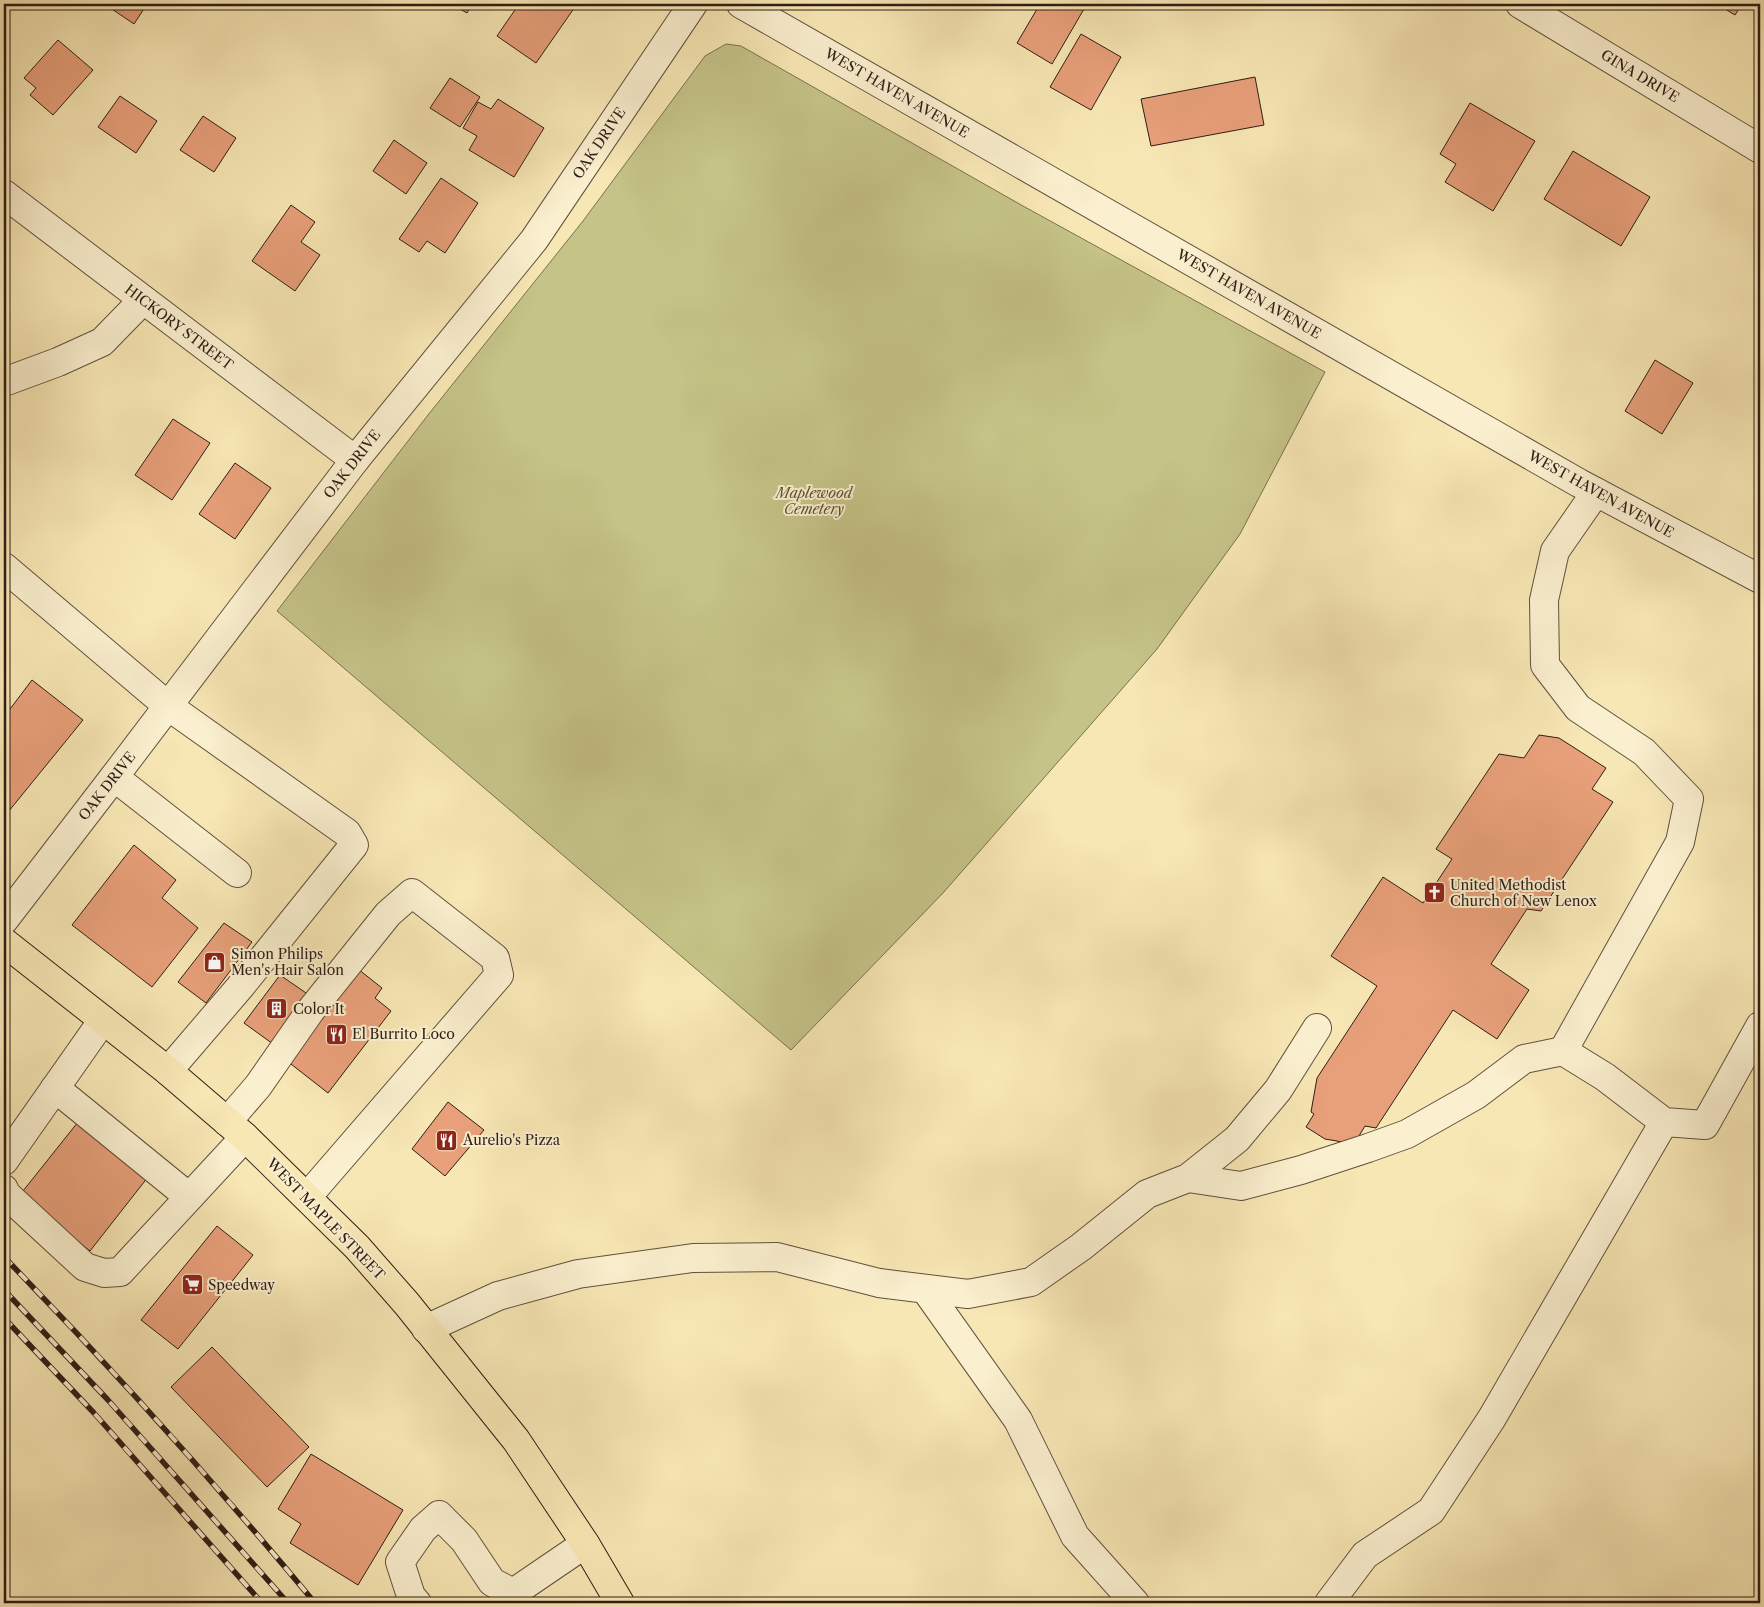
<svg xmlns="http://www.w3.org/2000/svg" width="1764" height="1607" font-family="'Libre Caslon Text',serif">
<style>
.green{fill:#c5c387;stroke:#7a704e}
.building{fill:#e8a07a;stroke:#2f1d16}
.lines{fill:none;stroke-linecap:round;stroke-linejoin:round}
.minor-casing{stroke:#61503e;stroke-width:30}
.major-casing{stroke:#2f1d16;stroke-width:30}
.minor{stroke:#faefce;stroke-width:28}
.major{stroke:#f7e7b4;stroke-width:28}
.rail-casing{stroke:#2f1d16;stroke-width:5.5}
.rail{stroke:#faefce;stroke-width:4;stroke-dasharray:11;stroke-linecap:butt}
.labels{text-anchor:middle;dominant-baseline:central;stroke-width:4;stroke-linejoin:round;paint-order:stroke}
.street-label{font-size:14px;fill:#2f1d16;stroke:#faefce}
.park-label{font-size:14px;font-style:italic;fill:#5c4f38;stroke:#faefce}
.poi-label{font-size:14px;fill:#2f1d16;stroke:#faefce;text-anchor:start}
</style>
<rect width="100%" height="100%" fill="#f7e7b4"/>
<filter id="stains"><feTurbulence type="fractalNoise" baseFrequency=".004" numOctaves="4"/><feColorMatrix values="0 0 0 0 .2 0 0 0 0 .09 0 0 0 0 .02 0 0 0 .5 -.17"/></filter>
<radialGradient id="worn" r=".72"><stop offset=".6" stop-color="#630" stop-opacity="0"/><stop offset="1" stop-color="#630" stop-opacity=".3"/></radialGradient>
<polygon class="green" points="726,44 741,46 1023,206 1325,372 1240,534 1157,649 943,893 791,1050 277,611 428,415 583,221 705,56"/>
<g class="building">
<polygon points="106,4 147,4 134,24 106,5"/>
<polygon points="451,4 472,4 467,13"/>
<polygon points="519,4 577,4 536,63 497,36"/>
<polygon points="1040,4 1075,4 1084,9 1052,64 1017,43"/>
<polygon points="1717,4 1742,4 1735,15"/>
<polygon points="1081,34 1121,57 1091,110 1050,87"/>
<polygon points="58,40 93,70 53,115 30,95 36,88 24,78"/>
<polygon points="1255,77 1264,125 1151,146 1141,99"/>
<polygon points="450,78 480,97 460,127 430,108"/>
<polygon points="120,96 157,121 136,153 98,127"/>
<polygon points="498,99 544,128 514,177 469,150 477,136 463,128 478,102 491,109"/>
<polygon points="1470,103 1535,141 1493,211 1445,182 1456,164 1440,154"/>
<polygon points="203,116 236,138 214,172 180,150"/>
<polygon points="394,140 427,163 406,194 373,171"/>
<polygon points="1573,151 1650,197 1621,246 1544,199"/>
<polygon points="441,178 478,203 445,253 427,241 419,252 399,239"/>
<polygon points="291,205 315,222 301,242 320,255 295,291 252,261"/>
<polygon points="1655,360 1693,383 1662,434 1625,411"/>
<polygon points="173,419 210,443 172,500 135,475"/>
<polygon points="235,463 271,488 235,539 199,514"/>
<polygon points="32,680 83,720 4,817 4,717"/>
<polygon points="1539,735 1559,738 1606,768 1592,789 1613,802 1541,911 1527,909 1491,964 1529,990 1497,1039 1453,1010 1376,1128 1365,1126 1354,1144 1325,1139 1306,1127 1314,1114 1311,1112 1317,1078 1377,986 1331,956 1383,877 1423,903 1452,859 1436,849 1499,754 1524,758"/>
<polygon points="134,845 176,880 162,898 198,928 152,987 72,925"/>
<polygon points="224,923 252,942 206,1003 178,982"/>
<polygon points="358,969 382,988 375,998 391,1011 328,1093 282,1057"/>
<polygon points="280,975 309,995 273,1044 244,1023"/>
<polygon points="448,1102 484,1130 445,1176 412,1149"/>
<polygon points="78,1122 148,1177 90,1251 19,1196"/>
<polygon points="217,1226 253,1255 178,1349 141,1320"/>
<polygon points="212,1347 309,1447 267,1487 171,1387"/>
<polygon points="311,1454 403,1510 358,1585 290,1543 301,1524 278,1509"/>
</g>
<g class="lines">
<defs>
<g id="minor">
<polyline points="741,4 1579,483 1760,579"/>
<polyline points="1520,4 1760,149"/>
<polyline points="4,194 355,460"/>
<polyline points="4,382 58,362 102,342 143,300"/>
<polyline points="4,567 168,706 347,833 354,845 240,987 168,1071"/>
<polyline points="114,777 237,873"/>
<polyline points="4,920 114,777 355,460 534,240 693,4"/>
<polyline points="1563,1051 1680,842 1689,799 1644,752 1578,708 1545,665 1544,600 1555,551 1596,492"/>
<polyline points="55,1088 189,1197"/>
<polyline points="227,1122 258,1086 311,1010 388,914 412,893 495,958 499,975 307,1197"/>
<polyline points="4,1161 103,1020"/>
<polyline points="1188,1178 1241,1186 1301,1170 1368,1148 1407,1134 1476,1095 1524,1059 1563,1051 1605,1077 1664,1122 1705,1125 1760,1026"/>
<polyline points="4,1189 6,1194 85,1267 104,1273 120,1272 245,1137"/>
<polyline points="925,1289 1018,1420 1075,1536 1135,1603"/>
<polyline points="426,1329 498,1296 578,1274 693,1258 777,1257 879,1283 968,1294 1031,1282 1081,1247 1147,1194 1188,1178 1237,1139 1278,1090 1317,1028"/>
<polyline points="417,1603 411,1596 400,1562 423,1529 439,1515 464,1540 492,1582 513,1593 585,1544"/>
<polyline points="1329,1603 1365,1555 1431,1511 1492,1418 1664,1122"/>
</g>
<polyline id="major" points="4,942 168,1071 245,1137 357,1247 407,1304 516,1440 586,1545 620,1603"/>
</defs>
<use href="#minor" class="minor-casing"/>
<use href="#major" class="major-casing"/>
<use href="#minor" class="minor"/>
<use href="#major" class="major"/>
<defs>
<g id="rail">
<path d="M4 1257C112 1368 216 1484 315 1603"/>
<polyline points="4,1290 108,1400 288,1603"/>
<polyline points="4,1318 94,1413 262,1603"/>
</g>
</defs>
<use href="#rail" class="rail-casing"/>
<use href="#rail" class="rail"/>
</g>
<defs>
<symbol id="church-square" viewBox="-11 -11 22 22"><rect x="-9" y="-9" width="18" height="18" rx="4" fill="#8f2418" stroke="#faefce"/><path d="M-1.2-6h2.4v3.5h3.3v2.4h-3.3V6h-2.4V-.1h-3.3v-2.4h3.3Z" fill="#fff"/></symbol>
<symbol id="shop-square" viewBox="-11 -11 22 22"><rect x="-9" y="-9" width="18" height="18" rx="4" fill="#8f2418" stroke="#faefce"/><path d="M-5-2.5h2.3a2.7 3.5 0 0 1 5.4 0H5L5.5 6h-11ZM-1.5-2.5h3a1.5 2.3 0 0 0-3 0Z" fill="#fff"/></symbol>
<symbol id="building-square" viewBox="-11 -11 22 22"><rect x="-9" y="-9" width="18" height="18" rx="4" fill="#8f2418" stroke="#faefce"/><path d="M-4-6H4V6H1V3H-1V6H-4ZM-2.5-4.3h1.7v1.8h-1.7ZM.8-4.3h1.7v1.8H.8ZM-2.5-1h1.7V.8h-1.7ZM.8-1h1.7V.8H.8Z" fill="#fff"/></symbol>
<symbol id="restaurant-square" viewBox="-11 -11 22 22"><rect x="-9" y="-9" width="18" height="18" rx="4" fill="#8f2418" stroke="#faefce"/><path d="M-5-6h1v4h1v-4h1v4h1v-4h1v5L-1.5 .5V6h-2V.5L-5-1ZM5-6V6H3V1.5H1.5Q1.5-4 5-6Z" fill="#fff"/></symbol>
<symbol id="supermarket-square" viewBox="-11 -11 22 22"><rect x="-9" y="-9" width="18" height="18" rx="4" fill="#8f2418" stroke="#faefce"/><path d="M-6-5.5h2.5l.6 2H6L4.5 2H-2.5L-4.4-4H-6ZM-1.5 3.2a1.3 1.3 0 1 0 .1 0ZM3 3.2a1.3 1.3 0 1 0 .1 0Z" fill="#fff"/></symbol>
</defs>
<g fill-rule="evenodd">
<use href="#church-square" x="1422" y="880" width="25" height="25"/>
<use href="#shop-square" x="202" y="950" width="25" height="25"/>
<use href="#building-square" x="264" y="996" width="25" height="25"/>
<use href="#restaurant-square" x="324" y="1022" width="25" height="25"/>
<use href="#restaurant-square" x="434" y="1128" width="25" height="25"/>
<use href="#supermarket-square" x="180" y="1272" width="25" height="25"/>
</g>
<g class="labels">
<g class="street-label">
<text transform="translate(1640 76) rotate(31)">GINA DRIVE</text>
<text transform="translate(897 93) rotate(30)">WEST HAVEN AVENUE</text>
<text transform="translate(599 143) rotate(-56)">OAK DRIVE</text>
<text transform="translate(1249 294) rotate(30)">WEST HAVEN AVENUE</text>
<text transform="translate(179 327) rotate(37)">HICKORY STREET</text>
<text transform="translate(352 464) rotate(-52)">OAK DRIVE</text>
<text transform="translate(1601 494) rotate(29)">WEST HAVEN AVENUE</text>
<text transform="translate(107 786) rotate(-52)">OAK DRIVE</text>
<text transform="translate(326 1219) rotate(46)">WEST MAPLE STREET</text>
</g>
<g class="park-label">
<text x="814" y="493">Maplewood<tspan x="814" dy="16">Cemetery</tspan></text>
</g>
<g class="poi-label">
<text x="1450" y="885">United Methodist<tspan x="1450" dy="16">Church of New Lenox</tspan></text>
<text x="231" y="954">Simon Philips<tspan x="231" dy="16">Men's Hair Salon</tspan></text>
<text x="293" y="1009">Color It</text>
<text x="352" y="1034">El Burrito Loco</text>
<text x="463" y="1140">Aurelio's Pizza</text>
<text x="208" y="1285">Speedway</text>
</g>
</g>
<rect width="1764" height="1607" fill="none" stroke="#f7e7b4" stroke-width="20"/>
<rect x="5" y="5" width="1754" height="1597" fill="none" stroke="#2f1d16" stroke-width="2.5"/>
<rect x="10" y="10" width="1744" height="1587" fill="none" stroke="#2f1d16"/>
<rect width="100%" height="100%" filter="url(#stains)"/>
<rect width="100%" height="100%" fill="url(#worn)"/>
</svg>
